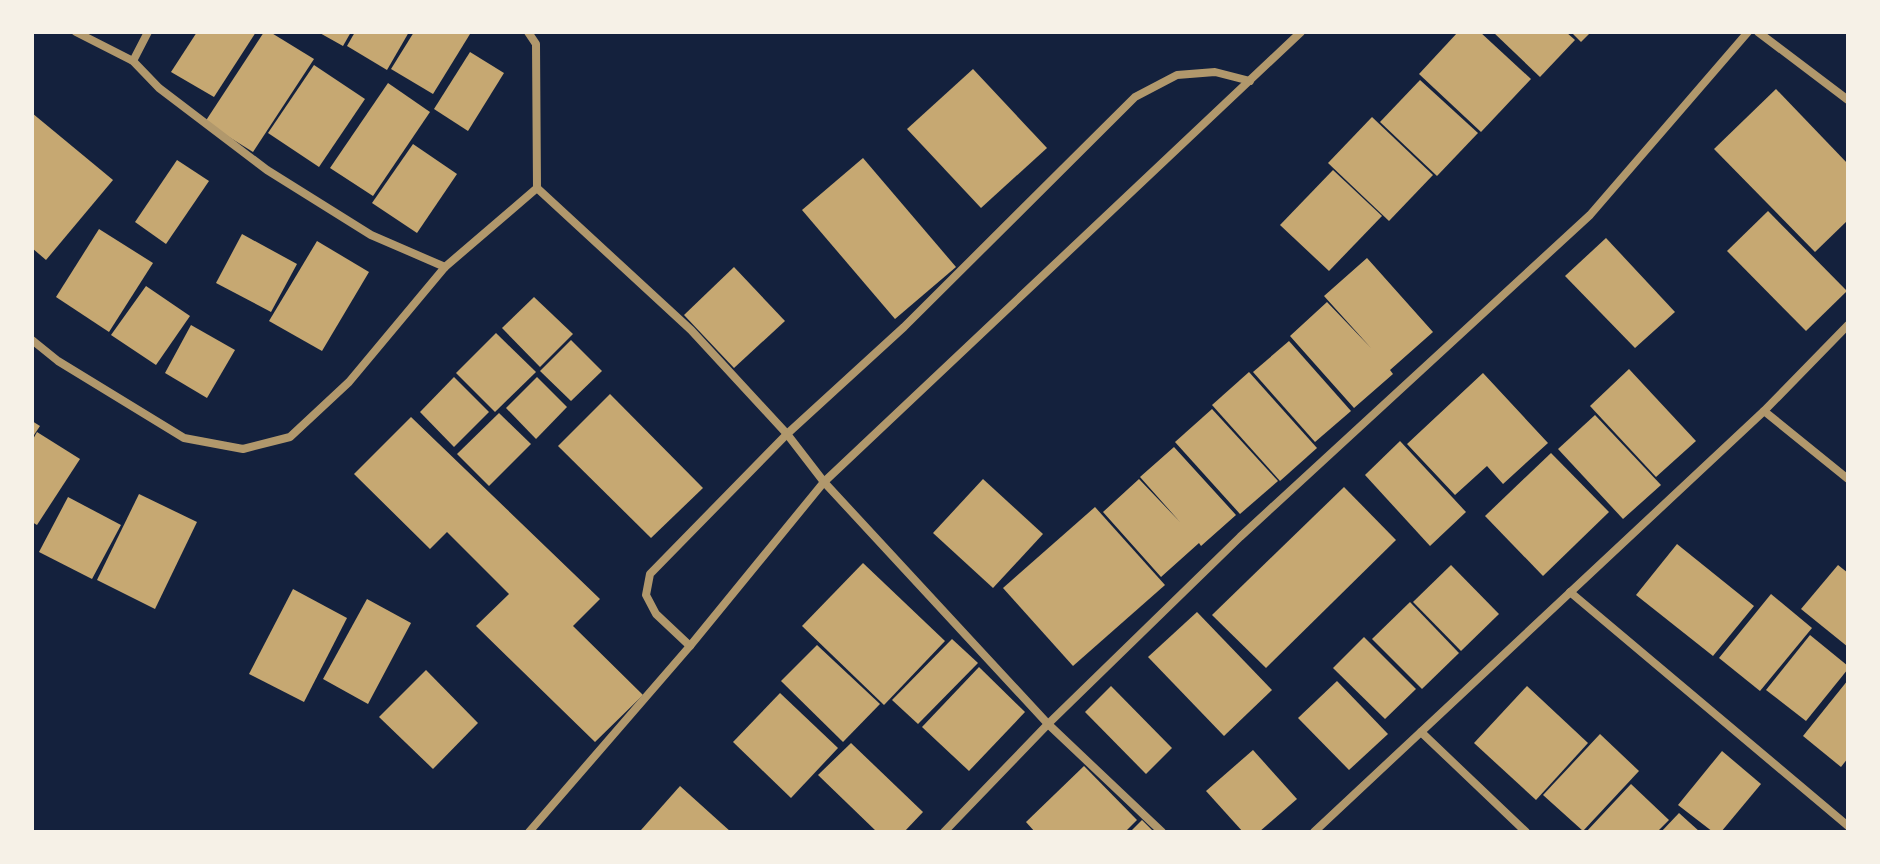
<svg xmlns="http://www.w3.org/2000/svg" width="1880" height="864" font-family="'Source Serif 4',serif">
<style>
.building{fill:#c6a872}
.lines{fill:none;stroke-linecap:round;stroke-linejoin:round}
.minor{stroke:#b1986c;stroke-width:8}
</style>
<rect width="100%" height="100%" fill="#14213d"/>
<g class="building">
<polygon points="197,32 256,32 214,97 171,72"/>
<polygon points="264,32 270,32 314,59 253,152 205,122"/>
<polygon points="318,32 351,32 343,46"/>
<polygon points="355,32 409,32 387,70 347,46"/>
<polygon points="414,32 470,34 433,94 391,69"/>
<polygon points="1458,32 1480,32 1531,79 1481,132 1419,74"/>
<polygon points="1493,32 1566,32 1575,40 1540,77"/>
<polygon points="1571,32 1591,32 1581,42"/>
<polygon points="470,52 504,73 468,131 434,109"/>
<polygon points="314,65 365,99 319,167 268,133"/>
<polygon points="973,69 1047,148 981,208 907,129"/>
<polygon points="1420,80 1478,133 1437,176 1380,122"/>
<polygon points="388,83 430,112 373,196 330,168"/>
<polygon points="1776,89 1848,164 1848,220 1815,252 1714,149"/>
<polygon points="32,113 113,180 46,260 32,248"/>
<polygon points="1372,117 1433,175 1389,221 1328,163"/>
<polygon points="413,144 457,174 417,233 372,203"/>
<polygon points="863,158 956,267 895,319 802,210"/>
<polygon points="177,160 209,181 166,244 135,222"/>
<polygon points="1333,170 1382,216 1329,271 1280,225"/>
<polygon points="1768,211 1847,291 1806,331 1727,251"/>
<polygon points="99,229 153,263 109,332 56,297"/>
<polygon points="242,234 297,264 271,312 216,283"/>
<polygon points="1606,238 1675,312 1635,348 1565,276"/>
<polygon points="317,241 369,272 322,351 269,321"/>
<polygon points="1367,258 1433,332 1390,370 1393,374 1354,408 1290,336 1327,302 1371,348 1324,296"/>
<polygon points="734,267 785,321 734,368 684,315"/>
<polygon points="146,286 190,316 156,365 111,335"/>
<polygon points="534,297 573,334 540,367 502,328"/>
<polygon points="191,325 235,350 207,398 165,373"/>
<polygon points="496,333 536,372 495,412 456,373"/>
<polygon points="571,340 602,371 571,401 540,371"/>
<polygon points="1289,341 1351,411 1315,442 1253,372"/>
<polygon points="1629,369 1696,441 1656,477 1590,406"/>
<polygon points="1249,372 1317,448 1280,481 1212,405"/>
<polygon points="1483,373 1548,443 1503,484 1487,466 1455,495 1407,444"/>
<polygon points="454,377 489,412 454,447 420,412"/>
<polygon points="537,377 567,407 536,439 506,408"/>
<polygon points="610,394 703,488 651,538 558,446"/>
<polygon points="1212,409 1278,481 1240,514 1175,442"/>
<polygon points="499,413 531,444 489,486 457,454"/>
<polygon points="1595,415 1661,485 1623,519 1558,449"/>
<polygon points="411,417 600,599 573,626 643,695 595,742 476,626 509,594 447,532 430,549 354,474"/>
<polygon points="32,421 40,426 32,438"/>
<polygon points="37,432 80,459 37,525 32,522 32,441"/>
<polygon points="1400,441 1466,512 1430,546 1365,475"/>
<polygon points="1174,447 1236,515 1201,546 1199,543 1161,577 1103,512 1139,479 1180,522 1140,477"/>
<polygon points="1551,453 1609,512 1543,576 1485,516"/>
<polygon points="983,479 1043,534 993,588 933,533"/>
<polygon points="1344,487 1396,540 1266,668 1212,615"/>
<polygon points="139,494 197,522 155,609 97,580"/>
<polygon points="68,497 121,525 92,579 39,552"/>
<polygon points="1095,507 1165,585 1073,666 1003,588"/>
<polygon points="1677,544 1754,606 1713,656 1636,595"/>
<polygon points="863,563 945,641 884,705 802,626"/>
<polygon points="1451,565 1499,614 1461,651 1413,602"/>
<polygon points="1838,565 1848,573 1848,647 1801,609"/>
<polygon points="293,589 347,618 304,702 249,674"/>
<polygon points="1771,594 1812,628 1760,691 1719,658"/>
<polygon points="367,599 411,623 368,704 323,679"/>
<polygon points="1410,602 1459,653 1422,689 1372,639"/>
<polygon points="1197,612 1272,690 1224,736 1148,657"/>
<polygon points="1810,635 1848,666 1848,669 1806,721 1766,690"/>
<polygon points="1364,637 1416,689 1385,719 1333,668"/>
<polygon points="952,639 978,663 918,724 892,700"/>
<polygon points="817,645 880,704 843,742 781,681"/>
<polygon points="979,667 1025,712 969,771 922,727"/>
<polygon points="426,670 478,723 433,769 379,717"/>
<polygon points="1848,680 1848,758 1841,767 1803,736"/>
<polygon points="1337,681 1388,734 1349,770 1298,718"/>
<polygon points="1111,686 1172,748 1146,774 1085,712"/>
<polygon points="1527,686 1588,743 1536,800 1474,743"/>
<polygon points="780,693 838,748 791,798 733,742"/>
<polygon points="1600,734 1639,771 1583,831 1543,795"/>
<polygon points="851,743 923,812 904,832 877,832 818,775"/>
<polygon points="1253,750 1297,799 1259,832 1243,832 1206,791"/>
<polygon points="1722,751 1761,784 1721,832 1713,832 1678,805"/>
<polygon points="1084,766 1137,820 1125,832 1035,832 1026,822"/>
<polygon points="1631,784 1669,820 1657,832 1586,832"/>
<polygon points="680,786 731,832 643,832 641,830"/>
<polygon points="1679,813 1700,832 1661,832"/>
<polygon points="1142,820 1154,832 1130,832"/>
</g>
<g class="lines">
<g class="minor">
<polyline points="76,32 133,61 159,88 267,170 371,235 445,267"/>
<polyline points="528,32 536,44 537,188 691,330 787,434 824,482 1048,724 1162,832"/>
<polyline points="1758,32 1848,100"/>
<polyline points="133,61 148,32"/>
<polyline points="32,340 58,361 184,438 243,449 290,437 349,382 445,267 537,188"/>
<polyline points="1764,411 1848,479"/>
<polyline points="1570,592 1848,826"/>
<polyline points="690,646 656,614 646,595 650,574 787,434 904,327 1135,97 1177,75 1215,72 1250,81"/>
<polyline points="1421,732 1526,832"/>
<polyline points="529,832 690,646 824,482 1301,32"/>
<polyline points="944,832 1048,724 1240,537 1590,215 1748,32"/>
<polyline points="1314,832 1764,411 1848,325"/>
</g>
</g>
<rect width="1880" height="864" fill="none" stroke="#f6f1e7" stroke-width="68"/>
</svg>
